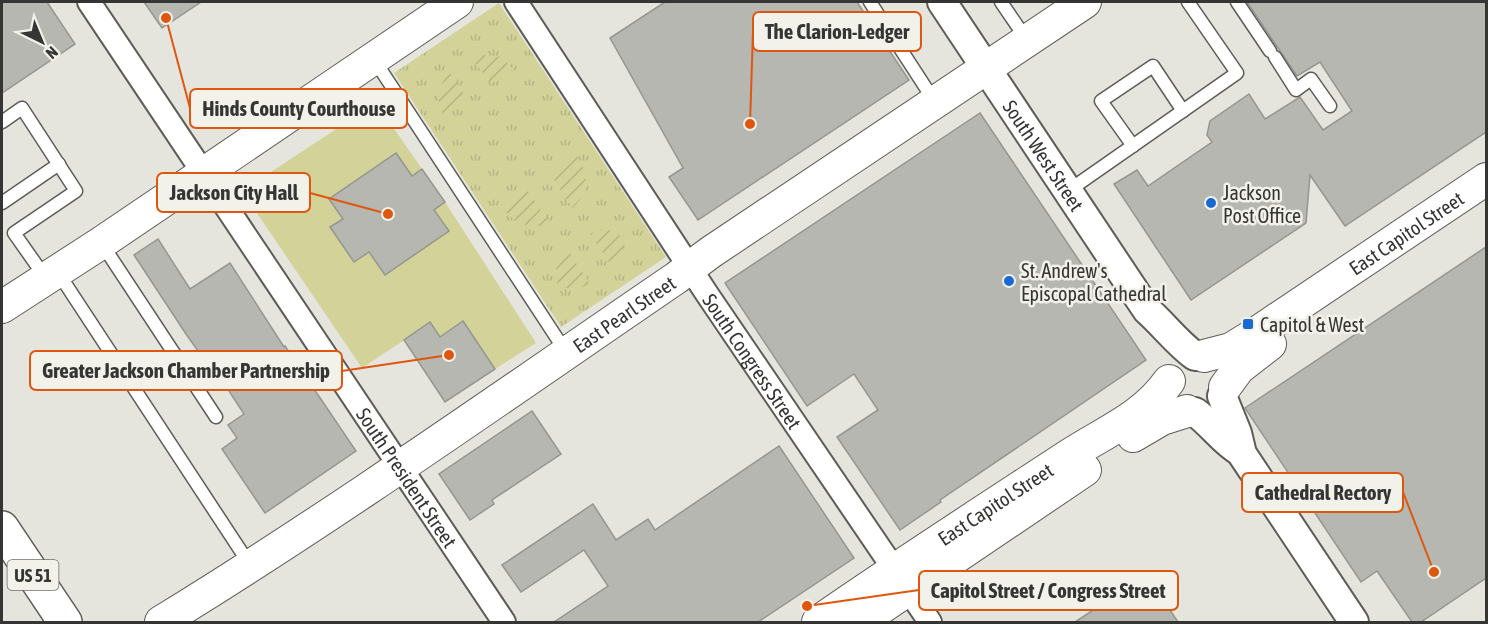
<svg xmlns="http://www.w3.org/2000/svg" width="1488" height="624" font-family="'Asap Condensed',sans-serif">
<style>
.grass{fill:#d2d299}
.park{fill:url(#park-tufts)}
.garden{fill:url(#garden-furrows)}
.building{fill:#b7b7b1;stroke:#95968f;stroke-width:1.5}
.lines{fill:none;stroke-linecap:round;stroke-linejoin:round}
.service-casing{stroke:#5d5d57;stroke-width:15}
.minor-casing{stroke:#5d5d57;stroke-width:26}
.tertiary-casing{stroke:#5d5d57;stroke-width:32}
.secondary-casing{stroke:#5d5d57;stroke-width:34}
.primary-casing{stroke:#5d5d57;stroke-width:36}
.service{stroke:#fff;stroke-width:12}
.minor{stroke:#fff;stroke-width:22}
.tertiary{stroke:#fff;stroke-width:28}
.secondary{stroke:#fff;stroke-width:32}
.primary{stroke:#fff;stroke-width:33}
.poi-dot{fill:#1969d3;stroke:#f2f2eb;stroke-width:2}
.labels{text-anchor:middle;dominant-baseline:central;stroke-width:5;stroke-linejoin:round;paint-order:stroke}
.shield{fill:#f2f2eb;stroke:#6e6e6a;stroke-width:1.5}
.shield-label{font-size:18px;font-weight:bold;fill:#353633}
.street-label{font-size:20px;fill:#353633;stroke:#f2f2eb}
.poi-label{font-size:20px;fill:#353633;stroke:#f2f2eb;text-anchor:start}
.leader{fill:none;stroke:#df570e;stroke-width:2}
.callout-dot{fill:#df570e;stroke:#f2f2eb;stroke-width:2}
.callout{fill:#f2f2eb;stroke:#df570e;stroke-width:2}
.callout-label{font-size:21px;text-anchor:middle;font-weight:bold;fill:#353633}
</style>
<defs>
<pattern id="park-tufts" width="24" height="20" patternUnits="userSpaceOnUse" patternTransform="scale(1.5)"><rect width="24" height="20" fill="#d2d299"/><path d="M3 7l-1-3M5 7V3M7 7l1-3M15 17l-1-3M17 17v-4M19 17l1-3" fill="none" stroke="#b5b584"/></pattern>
<pattern id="garden-furrows" width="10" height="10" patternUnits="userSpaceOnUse" patternTransform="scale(1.5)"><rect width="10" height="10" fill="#d2d299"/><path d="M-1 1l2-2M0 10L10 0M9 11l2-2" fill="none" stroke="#b5b584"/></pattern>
</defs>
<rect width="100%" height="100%" fill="#e5e5de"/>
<polygon class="grass" points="376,103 422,169 412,176 329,199 385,275 448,232 434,210 445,202 536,343 495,369 463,322 440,337 430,323 362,368 242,191"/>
<polygon class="park" points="499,3 666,257 561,327 394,73"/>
<g class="garden">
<polygon points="484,55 501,57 513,69 491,84 472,58"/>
<path d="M450 73 468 100 444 116C435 100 437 86 450 73Z"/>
<path d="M576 154C588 173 591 192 572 208L549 172Z"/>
<path d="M526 188 550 223C529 231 512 223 501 205Z"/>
<polygon points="609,230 615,232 625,239 623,252 613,268 590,234 596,231"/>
<path d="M567 249 590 284C578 290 570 290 558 285 554 270 556 260 567 249Z"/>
</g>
<g class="building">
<polygon points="2,2 47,2 75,44 2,93"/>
<polygon points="144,2 201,2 162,28"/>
<polygon points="665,2 857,2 909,80 698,220 669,177 683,168 610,38"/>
<polygon points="1247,2 1486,2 1486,132 1345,226 1310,175 1306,223 1191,300 1114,184 1137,170 1148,186 1212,142 1207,135 1210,121 1249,94 1265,119 1300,97 1323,130 1352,111 1320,62 1297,76"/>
<polygon points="980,113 1146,360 940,500 941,502 900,530 837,437 878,410 854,374 807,406 725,283"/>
<polygon points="396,153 412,176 422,169 445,202 434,210 449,231 385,275 369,252 354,262 330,227 343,219 329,199"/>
<polygon points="158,239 190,289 230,263 284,347 285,346 356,451 265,513 222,449 237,438 228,425 244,414 218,374 216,376 186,334 134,255"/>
<polygon points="1486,247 1486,578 1421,622 1412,622 1377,571 1361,582 1245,408"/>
<polygon points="463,321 495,369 445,402 404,340 430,322 440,337"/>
<polygon points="532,411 561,454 492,500 494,504 470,520 439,474"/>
<polygon points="779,446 854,558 758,622 554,622 608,586 584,550 521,592 502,565 593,504 616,540 648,519 655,530"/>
<polygon points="1146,574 1178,622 1075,622 1104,603 1103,592 1111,582 1119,580 1132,584"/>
</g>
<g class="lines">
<defs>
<g id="service">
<polyline points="870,2 935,102"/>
<polyline points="1001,2 1027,40"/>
<polyline points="1237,2 1270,51"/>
<polyline points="1275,57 1296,90 1311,79 1330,106"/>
<polyline points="373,58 566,352"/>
<polyline points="2,122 22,108 76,191 14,233 45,277"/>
<polyline points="1133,146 1101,101 1153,66 1183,111"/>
<polyline points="1068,191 1237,73 1188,2"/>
<polyline points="2,203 59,164"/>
<polyline points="102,244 216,417"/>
<polyline points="57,271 250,565"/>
</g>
<g id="minor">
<path id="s1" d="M89 2 504 622"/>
<path id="s2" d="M516 2 707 294 930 622"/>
</g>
<g id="tertiary">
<path id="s3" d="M942 2 1147 310C1164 325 1177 343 1195 356"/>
<polyline points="1222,396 1237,433 1242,454 1354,622"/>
<path d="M1195 412C1212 424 1223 442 1241 452"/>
</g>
<g id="secondary">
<polyline points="2,307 101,243 457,2"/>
<path id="s4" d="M1204 356 1231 349 1249 338 1486 179"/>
<polyline points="1225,387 1239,368 1270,344"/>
<polyline points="1133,436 1162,419 1187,411"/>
<path id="s5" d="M161 622C337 514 506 394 676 278L711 252 1085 2"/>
<path id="s6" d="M818 622C900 565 984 511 1068 456 1104 432 1143 418 1169 381"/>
<polyline points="860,622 1085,470"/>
</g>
<polyline id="primary" points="2,528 65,622"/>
</defs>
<use href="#service" class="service-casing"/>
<use href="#minor" class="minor-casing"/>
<use href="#tertiary" class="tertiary-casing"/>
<use href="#secondary" class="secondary-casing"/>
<use href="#primary" class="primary-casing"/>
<use href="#service" class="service"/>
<use href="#minor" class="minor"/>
<use href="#tertiary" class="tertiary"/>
<use href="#secondary" class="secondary"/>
<use href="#primary" class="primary"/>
</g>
<g class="poi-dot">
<circle cx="1211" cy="203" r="6"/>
<circle cx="1009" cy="281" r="6"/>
<rect x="1242" y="318" width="12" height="12" rx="3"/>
</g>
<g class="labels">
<rect class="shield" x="7.5" y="560" width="51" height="30" rx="4.5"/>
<g class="shield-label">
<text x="33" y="575">US 51</text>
</g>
<g class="street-label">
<text stroke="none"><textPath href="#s3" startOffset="184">South West Street</textPath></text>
<text stroke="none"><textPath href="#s4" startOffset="238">East Capitol Street</textPath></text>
<text stroke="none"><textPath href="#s5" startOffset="556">East Pearl Street</textPath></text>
<text stroke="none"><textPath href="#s2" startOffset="430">South Congress Street</textPath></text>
<text stroke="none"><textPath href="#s1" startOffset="572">South President Street</textPath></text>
<text stroke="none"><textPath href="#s6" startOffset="213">East Capitol Street</textPath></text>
</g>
<g class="poi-label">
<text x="1223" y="192">Jackson<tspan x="1223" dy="23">Post Office</tspan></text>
<text x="1021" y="270">St. Andrew's<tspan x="1021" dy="23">Episcopal Cathedral</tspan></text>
<text x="1260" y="324">Capitol &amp; West</text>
</g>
</g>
<path class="leader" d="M750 124L753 31M166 18L190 108M388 214L310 193M449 355L342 371M1434 572L1403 492M807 606L919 590"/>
<g class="callout-dot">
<circle cx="750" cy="124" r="6"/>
<circle cx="166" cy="18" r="6"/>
<circle cx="388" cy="214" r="6"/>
<circle cx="449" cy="355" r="6"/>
<circle cx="1434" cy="572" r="6"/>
<circle cx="807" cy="606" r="6"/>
</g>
<g class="callout">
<rect x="753" y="12" width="168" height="39" rx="6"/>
<rect x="190" y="89" width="217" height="39" rx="6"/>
<rect x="157" y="173" width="153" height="39" rx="6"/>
<rect x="30" y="351" width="312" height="39" rx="6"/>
<rect x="1242" y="473" width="161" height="39" rx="6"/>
<rect x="919" y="571" width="259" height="39" rx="6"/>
</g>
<g class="callout-label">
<text x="837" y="39">The Clarion-Ledger</text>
<text x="299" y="116">Hinds County Courthouse</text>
<text x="234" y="200">Jackson City Hall</text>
<text x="186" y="378">Greater Jackson Chamber Partnership</text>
<text x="1323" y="500">Cathedral Rectory</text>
<text x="1048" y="598">Capitol Street / Congress Street</text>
</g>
<rect width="1488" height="624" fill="none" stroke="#353633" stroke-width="6"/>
<g transform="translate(42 42) rotate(137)" stroke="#f2f2eb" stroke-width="4.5" paint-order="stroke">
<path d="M0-4.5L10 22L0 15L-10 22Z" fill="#353633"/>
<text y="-9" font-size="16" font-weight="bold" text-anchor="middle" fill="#353633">N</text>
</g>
</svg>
